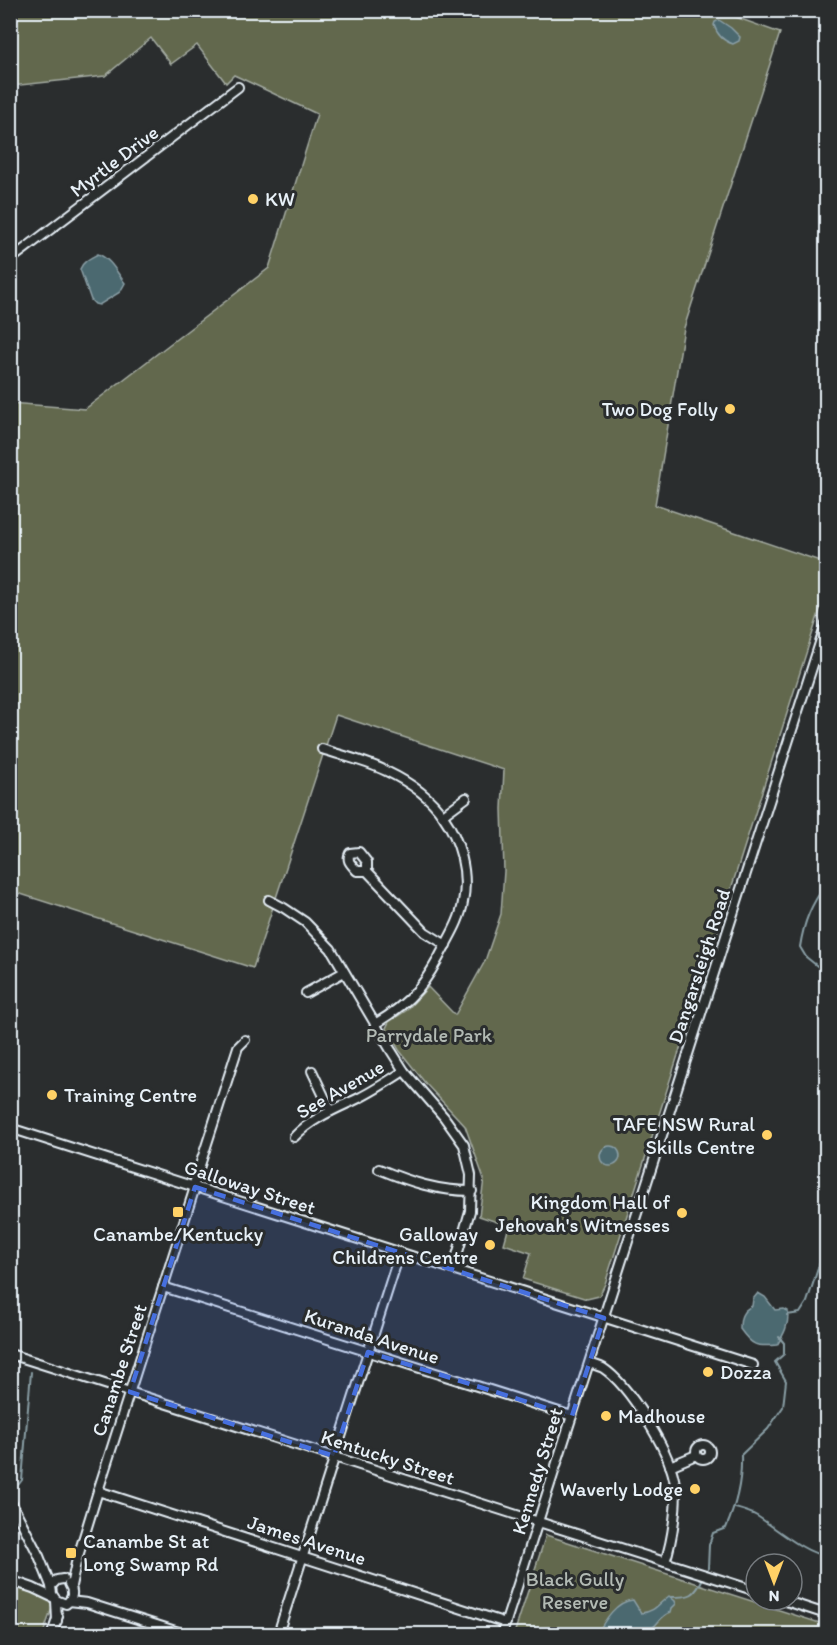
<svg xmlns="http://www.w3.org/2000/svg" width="837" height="1645" font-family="Itim,sans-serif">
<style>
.green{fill:#62684e;stroke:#a5aca3;stroke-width:1.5}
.water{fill:#4c6970;stroke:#8a9fa6;stroke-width:1.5}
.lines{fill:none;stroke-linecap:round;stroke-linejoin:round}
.stream{stroke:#8a9fa6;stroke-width:2}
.minor-casing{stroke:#e8f1f8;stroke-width:12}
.minor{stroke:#2a2d2e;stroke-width:8}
.marked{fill:#466fde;fill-opacity:0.2;stroke:#466fde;stroke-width:4.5;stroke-dasharray:12 8;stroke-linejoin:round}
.poi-dot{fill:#ffd166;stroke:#2a2d2e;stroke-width:2}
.labels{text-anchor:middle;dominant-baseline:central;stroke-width:6;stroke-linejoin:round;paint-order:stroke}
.street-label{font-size:20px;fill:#e8f1f8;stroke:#2a2d2e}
.poi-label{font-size:20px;fill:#e8f1f8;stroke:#2a2d2e;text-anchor:start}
.park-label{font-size:20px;fill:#b2bab4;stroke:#2a2d2e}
</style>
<rect width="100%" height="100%" fill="#2a2d2e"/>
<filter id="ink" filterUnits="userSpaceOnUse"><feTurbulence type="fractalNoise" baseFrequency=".0167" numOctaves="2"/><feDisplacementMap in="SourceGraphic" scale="12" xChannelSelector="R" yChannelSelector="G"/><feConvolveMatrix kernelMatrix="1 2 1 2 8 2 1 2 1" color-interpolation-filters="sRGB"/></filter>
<g filter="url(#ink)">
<g class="green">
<polygon points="716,10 780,33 684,328 655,505 826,563 826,591 605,1284 599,1296 587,1299 523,1279 531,1253 504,1244 509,1226 479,1216 484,1179 465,1126 426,1084 399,1050 386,1028 389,1022 407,1010 428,987 455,1015 485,961 501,914 504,871 502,809 504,770 336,715 253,968 11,891 10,403 85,409 269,268 317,114 234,75 226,83 197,45 171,64 151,38 105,76 11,86 11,11"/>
<polygon points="546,1535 826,1625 826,1634 514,1634"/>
<polygon points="11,1586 50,1599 53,1605 43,1634 11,1634"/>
</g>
<g class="water">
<path d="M719 20 731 28 740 37 739 41 733 44C723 41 717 35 714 25L715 22Z"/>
<path d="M98 254C111 259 117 273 125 283L120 292 99 305 95 304 91 300 80 269C83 261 91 258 98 254Z"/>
<circle cx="610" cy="1156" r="10"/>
<path d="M758 1293 765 1297 775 1310 784 1309 788 1311C789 1325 784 1334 777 1345 756 1347 752 1346 740 1329 740 1319 741 1311 752 1306L753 1299Z"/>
<path d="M669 1596 675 1601 676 1604 672 1608 671 1612C656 1617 658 1633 637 1632V1634H597C605 1620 616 1601 633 1600L641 1613C655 1612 658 1604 669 1596Z"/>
</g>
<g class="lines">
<g class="stream">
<path d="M826 884C811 905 804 921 800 947L806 957 826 973"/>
<polyline points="787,1315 800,1313 807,1302 826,1244"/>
<polyline points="11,1489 19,1484 22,1480 31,1372"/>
<path d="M735 1508C742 1510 750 1512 757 1516 773 1526 808 1556 826 1555"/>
<path d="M706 1573 708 1568 709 1545 713 1533 726 1528C736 1505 742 1481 741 1455L768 1429 783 1407 786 1381 775 1362 784 1354V1343L779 1337"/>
<path d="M671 1597C691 1597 695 1596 703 1578"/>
</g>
<defs>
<g id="minor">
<polyline points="10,260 238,87"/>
<path d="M322 749C343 756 366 761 386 771 407 781 430 796 443 816 460 840 469 873 463 902 461 917 453 931 446 944 427 982 412 1002 375 1024"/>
<polyline points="443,815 466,798"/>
<path d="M367 871V862L359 852 350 853C346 861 351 864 357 871H367L425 932 446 945"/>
<polyline points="269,900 284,908 305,922 331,949 390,1049 404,1071 444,1117 464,1145 471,1175 470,1211 453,1269"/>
<polyline points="306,993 344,972"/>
<polyline points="312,1071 331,1111"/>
<polyline points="10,1128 753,1365"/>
<path d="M294 1137C312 1118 336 1109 359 1098 375 1090 390 1080 404 1071"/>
<path d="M379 1169C410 1182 438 1191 472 1191"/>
<polyline points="193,1187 238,1047 245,1040"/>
<polyline points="163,1287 572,1416"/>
<polyline points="10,1354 756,1591"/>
<path d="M590 1363C594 1365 599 1366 603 1368 629 1385 668 1449 674 1479 679 1499 672 1542 665 1562"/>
<circle cx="703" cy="1452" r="7"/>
<polyline points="670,1466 696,1455"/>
<polyline points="98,1491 506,1623"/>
<polyline points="10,1500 39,1556 51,1586"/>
<polyline points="10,1580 33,1588 54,1598"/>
<polyline points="71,1586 76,1563 98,1491 195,1187"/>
<path d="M56 1600 66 1604C73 1599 74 1591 69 1584"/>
<polyline points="783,1600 826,1614"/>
<polyline points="69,1601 87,1603 185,1634"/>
<polyline points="57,1621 56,1600 52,1594 51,1586 57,1580 63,1579"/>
<polyline points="52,1634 58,1616"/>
<polyline points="278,1634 400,1252"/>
<polyline points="502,1634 826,624"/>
</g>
</defs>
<use href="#minor" class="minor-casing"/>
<use href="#minor" class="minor"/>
</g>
</g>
<path class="marked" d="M195 1187 604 1318 572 1416 368 1352 334 1456 130 1392Z"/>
<g class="poi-dot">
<circle cx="253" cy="199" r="6"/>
<circle cx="730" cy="409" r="6"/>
<circle cx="52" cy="1095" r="6"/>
<circle cx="767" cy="1135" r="6"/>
<rect x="172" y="1206" width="12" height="12" rx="3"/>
<circle cx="682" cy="1213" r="6"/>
<circle cx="490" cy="1245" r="6"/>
<circle cx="708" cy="1372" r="6"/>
<circle cx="606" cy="1416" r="6"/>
<circle cx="695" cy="1489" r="6"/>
<rect x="65" y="1547" width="12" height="12" rx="3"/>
</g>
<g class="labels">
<g class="street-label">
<text transform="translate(114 161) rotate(-37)">Myrtle Drive</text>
<text transform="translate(699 966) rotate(-72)">Dangarsleigh Road</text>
<text transform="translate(340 1089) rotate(-30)">See Avenue</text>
<text transform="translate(250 1187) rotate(18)">Galloway Street</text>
<text transform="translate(372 1336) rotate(18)">Kuranda Avenue</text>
<text transform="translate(119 1370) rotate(-72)">Canambe Street</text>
<text transform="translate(388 1457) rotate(18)">Kentucky Street</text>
<text transform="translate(537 1471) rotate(-73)">Kennedy Street</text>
<text transform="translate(307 1540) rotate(18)">James Avenue</text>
</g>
<g class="poi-label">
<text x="265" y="199">KW</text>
<text x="718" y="409" text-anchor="end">Two Dog Folly</text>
<text x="64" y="1095">Training Centre</text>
<text x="755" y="1124" text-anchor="end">TAFE NSW Rural<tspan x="755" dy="23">Skills Centre</tspan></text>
<text x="670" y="1202" text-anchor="end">Kingdom Hall of<tspan x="670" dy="23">Jehovah's Witnesses</tspan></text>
<text x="178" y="1234" text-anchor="middle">Canambe/Kentucky</text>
<text x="478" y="1234" text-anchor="end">Galloway<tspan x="478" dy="23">Childrens Centre</tspan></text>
<text x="720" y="1372">Dozza</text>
<text x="618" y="1416">Madhouse</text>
<text x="683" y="1489" text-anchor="end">Waverly Lodge</text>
<text x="83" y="1541">Canambe St at<tspan x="83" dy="23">Long Swamp Rd</tspan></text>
</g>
<g class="park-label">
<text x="429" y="1035">Parrydale Park</text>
<text x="575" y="1579">Black Gully<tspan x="575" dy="23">Reserve</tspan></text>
</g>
</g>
<rect width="837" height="1645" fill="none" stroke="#2a2d2e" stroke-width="36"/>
<rect x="18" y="18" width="801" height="1609" fill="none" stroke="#e8f1f8" stroke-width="2" filter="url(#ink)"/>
<g transform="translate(774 1582) rotate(180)"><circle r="28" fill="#2a2d2e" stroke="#767b7f" stroke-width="1.5"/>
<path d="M0-4.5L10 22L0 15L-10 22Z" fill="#ffd166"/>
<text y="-9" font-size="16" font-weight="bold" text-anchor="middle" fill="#e8f1f8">N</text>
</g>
</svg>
